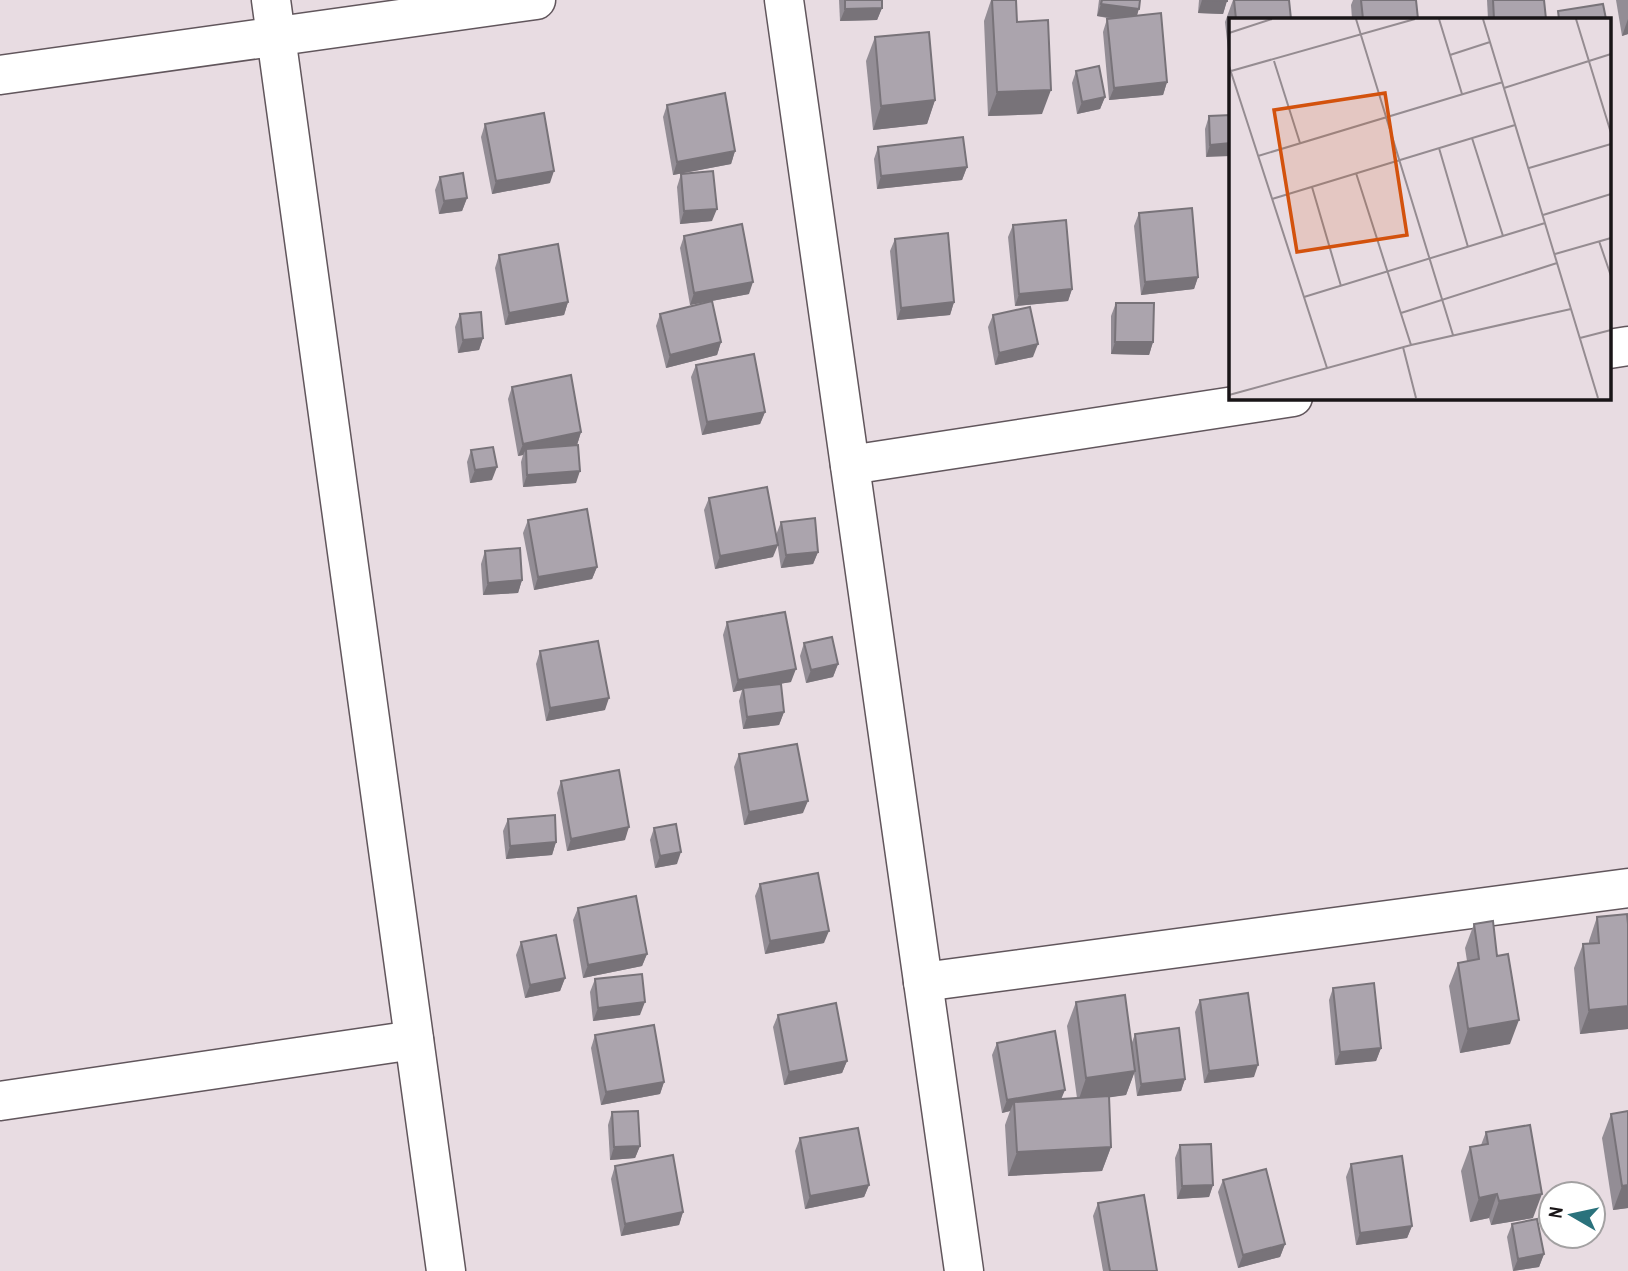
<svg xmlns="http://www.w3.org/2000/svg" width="1628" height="1271" font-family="'Archivo Narrow',sans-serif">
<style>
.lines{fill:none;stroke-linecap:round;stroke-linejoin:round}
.minor-casing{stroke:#61565c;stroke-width:41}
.minor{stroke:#fff;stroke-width:38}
.wall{fill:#938d95}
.shaded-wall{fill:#787379}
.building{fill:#aba4ad;stroke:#787379;stroke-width:2}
.inset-road{fill:none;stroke:#958c91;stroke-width:2}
.view{fill:#d3520d;fill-opacity:0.15;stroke:#d3520d;stroke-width:3.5}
.inset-edge{fill:none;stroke:#191517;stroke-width:3.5}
</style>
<rect width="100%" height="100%" fill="#e8dce2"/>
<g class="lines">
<defs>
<g id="minor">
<polyline points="271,0 446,1271"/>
<polyline points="784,0 964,1271"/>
<polyline points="0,75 536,0"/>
<polyline points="1609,349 1628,346"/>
<polyline points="850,465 1293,397"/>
<polyline points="923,982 1628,888"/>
<polyline points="0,1101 414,1040"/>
</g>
</defs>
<use href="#minor" class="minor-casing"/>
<use href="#minor" class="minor"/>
</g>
<g class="wall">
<polygon points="839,0 882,0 882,8 877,20 840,21"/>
<polygon points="991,0 1016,0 1017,22 1042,114 988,116 984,21"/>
<polygon points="1099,0 1140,0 1137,16 1167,82 1163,95 1109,100 1103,32 1107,19 1112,19 1097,16"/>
<polygon points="1199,0 1227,0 1223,14 1198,13"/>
<polygon points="1233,0 1289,0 1291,19 1231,19 1231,78 1225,22"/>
<polygon points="1353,0 1416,0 1418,19 1352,19 1351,5"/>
<polygon points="1487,0 1544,0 1546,19 1488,19"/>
<polygon points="1616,0 1628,0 1628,34 1622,36"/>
<polygon points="875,37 935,100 927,124 873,130 866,61"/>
<polygon points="1076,71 1105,97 1100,109 1077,114 1072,83"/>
<polygon points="667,105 735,151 731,164 673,175 663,117"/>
<polygon points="1231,115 1206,157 1205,129 1209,116"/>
<polygon points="485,124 550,183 492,194 481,137"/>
<polygon points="878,147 967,167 962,180 877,189 874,159"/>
<polygon points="681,174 712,221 680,224 677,187"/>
<polygon points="440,177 467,198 462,211 439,214 435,190"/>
<polygon points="1139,213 1198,277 1194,289 1141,295 1134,226"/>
<polygon points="1013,225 1072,289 1068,301 1015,306 1008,237"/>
<polygon points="684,236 749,294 690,305 680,248"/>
<polygon points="895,239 954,302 950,315 897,320 890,251"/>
<polygon points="499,255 568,302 564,315 505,325 495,268"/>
<polygon points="1116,303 1153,342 1149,355 1111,354 1111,316"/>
<polygon points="460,314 483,338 479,350 458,353 455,327"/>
<polygon points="660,314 721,342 717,355 666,368 656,326"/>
<polygon points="993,315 1033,357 995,365 988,327"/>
<polygon points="696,365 765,412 760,424 702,435 691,377"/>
<polygon points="512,387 581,432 577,445 576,483 523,487 521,462 523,455 518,456 508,399"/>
<polygon points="471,450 492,480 470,483 467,462"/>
<polygon points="709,498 773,557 715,569 704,510"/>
<polygon points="528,520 597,567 592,579 534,590 523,533"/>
<polygon points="781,522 818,552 813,564 781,568 776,535"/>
<polygon points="485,551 522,580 518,593 483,595 481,564"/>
<polygon points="727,622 791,682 778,684 784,712 779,725 743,729 739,701 742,690 733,692 723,635"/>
<polygon points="804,643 838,664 833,677 806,683 800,656"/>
<polygon points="540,651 605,710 546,721 536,664"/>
<polygon points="739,754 803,813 744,825 734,767"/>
<polygon points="561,781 625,840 567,851 557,793"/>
<polygon points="508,819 556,842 552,855 506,859 503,831"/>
<polygon points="654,828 677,864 655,868 650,840"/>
<polygon points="760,884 824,943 765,954 755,896"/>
<polygon points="578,908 647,954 642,966 583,978 573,920"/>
<polygon points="1597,917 1628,924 1628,1029 1580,1034 1574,968 1583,944 1589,943 1589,941"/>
<polygon points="1474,924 1497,956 1510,1044 1460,1053 1449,986 1458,963 1467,961 1465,948"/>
<polygon points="521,942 565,978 560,991 525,998 516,955"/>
<polygon points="595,979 640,1015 593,1021 590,992"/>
<polygon points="1333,988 1381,1048 1376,1061 1335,1065 1329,1000"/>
<polygon points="1200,1000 1254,1077 1204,1083 1195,1012"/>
<polygon points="1076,1002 1131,1045 1135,1034 1185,1079 1181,1091 1137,1096 1134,1073 1126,1095 1109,1097 1111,1147 1102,1171 1008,1176 1005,1125 1010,1111 1002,1113 992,1055 997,1043 1061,1099 1077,1098 1067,1026"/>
<polygon points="778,1015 847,1061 842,1073 784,1085 773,1027"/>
<polygon points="595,1035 664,1082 660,1094 601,1105 591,1048"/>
<polygon points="1628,1111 1628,1208 1613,1210 1602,1138 1611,1114"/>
<polygon points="612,1112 640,1146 635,1158 610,1160 608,1125"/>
<polygon points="1486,1132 1533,1218 1491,1225 1489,1218 1470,1222 1461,1171 1470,1147 1481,1145"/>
<polygon points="800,1138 869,1185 864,1197 805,1209 795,1151"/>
<polygon points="1180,1145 1213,1185 1209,1197 1177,1199 1175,1158"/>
<polygon points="1351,1164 1412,1226 1407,1238 1356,1245 1346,1177"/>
<polygon points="615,1166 683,1212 679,1225 621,1236 611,1179"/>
<polygon points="1223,1180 1285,1244 1280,1257 1238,1268 1218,1192"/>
<polygon points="1098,1203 1157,1271 1103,1271 1093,1216"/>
<polygon points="1512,1224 1544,1254 1539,1267 1513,1271 1507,1237"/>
</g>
<g class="shaded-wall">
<polygon points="1202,0 1227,1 1223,14 1198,13"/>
<polygon points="1101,4 1139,9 1135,21 1097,16"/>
<polygon points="882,8 877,20 840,21 845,9"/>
<polygon points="1628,19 1628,34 1622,36"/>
<polygon points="1167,82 1163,95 1109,100 1114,88"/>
<polygon points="1051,90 1042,114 988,116 997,92"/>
<polygon points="1105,97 1100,109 1077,114 1082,102"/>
<polygon points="935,100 927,124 873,130 881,106"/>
<polygon points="1231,143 1231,156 1206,157 1210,145"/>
<polygon points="735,151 731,164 673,175 677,162"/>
<polygon points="967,167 962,180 877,189 881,176"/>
<polygon points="554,171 550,183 492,194 496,181"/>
<polygon points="467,198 462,211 439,214 444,201"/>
<polygon points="717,209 712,221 680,224 684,211"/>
<polygon points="1198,277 1194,289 1141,295 1145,282"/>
<polygon points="753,282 749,294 690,305 694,293"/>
<polygon points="1072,289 1068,301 1015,306 1019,294"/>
<polygon points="568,302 564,315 505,325 509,313"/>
<polygon points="954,302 950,315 897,320 901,308"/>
<polygon points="483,338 479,350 458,353 463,340"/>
<polygon points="721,342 717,355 666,368 670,355"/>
<polygon points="1115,342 1153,342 1149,355 1111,354"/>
<polygon points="1038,344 1033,357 995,365 999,353"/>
<polygon points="765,412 760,424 702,435 707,422"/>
<polygon points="581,432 577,445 526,449 523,455 518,456 523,444"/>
<polygon points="497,467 492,480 470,483 475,470"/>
<polygon points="580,471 576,483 523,487 527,475"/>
<polygon points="778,545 773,557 715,569 720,556"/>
<polygon points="818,552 813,564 781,568 786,555"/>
<polygon points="597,567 592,579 534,590 538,577"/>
<polygon points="522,580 518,593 483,595 488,583"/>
<polygon points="838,664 833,677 806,683 811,670"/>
<polygon points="796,669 791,682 744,690 743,688 742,690 733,692 738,680"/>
<polygon points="609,698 605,710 546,721 550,708"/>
<polygon points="784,712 779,725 743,729 747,717"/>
<polygon points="808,801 803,813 744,825 749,812"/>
<polygon points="629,827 625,840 567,851 571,839"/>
<polygon points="556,842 552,855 506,859 510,846"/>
<polygon points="681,852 677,864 655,868 660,856"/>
<polygon points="829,931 824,943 765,954 770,941"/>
<polygon points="647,954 642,966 583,978 588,965"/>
<polygon points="565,978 560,991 525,998 530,985"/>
<polygon points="645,1002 640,1015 593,1021 598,1008"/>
<polygon points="1628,1006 1628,1029 1580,1034 1589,1010"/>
<polygon points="1519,1020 1510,1044 1460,1053 1468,1029"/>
<polygon points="1381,1048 1376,1061 1335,1065 1340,1052"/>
<polygon points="847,1061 842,1073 784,1085 789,1072"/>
<polygon points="1258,1065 1254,1077 1204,1083 1209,1071"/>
<polygon points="1135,1071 1126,1095 1078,1102 1086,1078"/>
<polygon points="1185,1079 1181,1091 1137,1096 1141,1084"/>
<polygon points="664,1082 660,1094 601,1105 606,1092"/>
<polygon points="1065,1090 1060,1102 1014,1102 1010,1111 1002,1113 1007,1100"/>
<polygon points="640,1146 635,1158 610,1160 614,1147"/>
<polygon points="1111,1147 1102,1171 1008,1176 1017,1152"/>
<polygon points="869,1185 864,1197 805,1209 810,1196"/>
<polygon points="1213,1185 1209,1197 1177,1199 1182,1186"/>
<polygon points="1628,1185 1628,1208 1613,1210 1622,1186"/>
<polygon points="1497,1194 1489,1218 1470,1222 1479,1198"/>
<polygon points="1542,1194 1533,1218 1491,1225 1499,1201"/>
<polygon points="683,1212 679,1225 621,1236 625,1224"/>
<polygon points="1412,1226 1407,1238 1356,1245 1360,1233"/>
<polygon points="1285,1244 1280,1257 1238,1268 1243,1255"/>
<polygon points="1544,1254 1539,1267 1513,1271 1518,1259"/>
</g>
<g class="building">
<polygon points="845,0 882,0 882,8 845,9"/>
<polygon points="992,0 1016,0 1017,22 1048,20 1051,90 997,92"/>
<polygon points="1102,0 1140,0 1139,9 1101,4"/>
<polygon points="1202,0 1227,0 1227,1"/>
<polygon points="1234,0 1289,0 1291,19 1236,19"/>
<polygon points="1361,0 1416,0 1418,19 1363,19"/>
<polygon points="1493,0 1544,0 1546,19 1494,19"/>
<polygon points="1603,4 1606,19 1559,19 1558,11"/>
<polygon points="1161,13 1167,82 1114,88 1107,19"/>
<polygon points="929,32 935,100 881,106 875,37"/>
<polygon points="1099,66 1105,97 1082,102 1076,71"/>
<polygon points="725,93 735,151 677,162 667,105"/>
<polygon points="544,113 554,171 496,181 485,124"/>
<polygon points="1231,115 1231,143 1210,145 1209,116"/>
<polygon points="963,137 967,167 881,176 878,147"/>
<polygon points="713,171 717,209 684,211 681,174"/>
<polygon points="463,173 467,198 444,201 440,177"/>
<polygon points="1192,208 1198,277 1145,282 1139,213"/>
<polygon points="1066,220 1072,289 1019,294 1013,225"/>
<polygon points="742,224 753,282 694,293 684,236"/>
<polygon points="948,233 954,302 901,308 895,239"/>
<polygon points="558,244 568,302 509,313 499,255"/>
<polygon points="712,301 721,342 670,355 660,314"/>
<polygon points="1116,303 1154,303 1153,342 1115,342"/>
<polygon points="1030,307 1038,344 999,353 993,315"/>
<polygon points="481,312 483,338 463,340 460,314"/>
<polygon points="754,354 765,412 707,422 696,365"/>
<polygon points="571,375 581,432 523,444 512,387"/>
<polygon points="578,445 580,471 527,475 526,449"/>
<polygon points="493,447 497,467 475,470 471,450"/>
<polygon points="767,487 778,545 720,556 709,498"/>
<polygon points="587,509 597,567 538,577 528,520"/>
<polygon points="815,518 818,552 786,555 781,522"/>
<polygon points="520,548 522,580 488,583 485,551"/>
<polygon points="785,612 796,669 738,680 727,622"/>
<polygon points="832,637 838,664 811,670 804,643"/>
<polygon points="598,641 609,698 550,708 540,651"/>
<polygon points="781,684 784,712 747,717 743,688"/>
<polygon points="797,744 808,801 749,812 739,754"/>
<polygon points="619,770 629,827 571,839 561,781"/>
<polygon points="555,815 556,842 510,846 508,819"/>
<polygon points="676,824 681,852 660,856 654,828"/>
<polygon points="818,873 829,931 770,941 760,884"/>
<polygon points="636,896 647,954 588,965 578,908"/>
<polygon points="1627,914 1628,924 1628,1006 1589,1010 1583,944 1599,943 1597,917"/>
<polygon points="1493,921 1497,956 1508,954 1519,1020 1468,1029 1458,963 1479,959 1474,924"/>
<polygon points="556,935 565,978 530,985 521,942"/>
<polygon points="642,974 645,1002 598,1008 595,979"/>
<polygon points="1374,983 1381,1048 1340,1052 1333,988"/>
<polygon points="1248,993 1258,1065 1209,1071 1200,1000"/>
<polygon points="1125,995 1135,1071 1086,1078 1076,1002"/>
<polygon points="836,1003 847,1061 789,1072 778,1015"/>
<polygon points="654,1025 664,1082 606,1092 595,1035"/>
<polygon points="1179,1028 1185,1079 1141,1084 1135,1034"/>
<polygon points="1055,1031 1065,1090 1007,1100 997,1043"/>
<polygon points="1109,1096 1111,1147 1017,1152 1014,1102"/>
<polygon points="638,1111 640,1146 614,1147 612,1112"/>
<polygon points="1628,1111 1628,1185 1622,1186 1611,1114"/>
<polygon points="1530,1125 1542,1194 1499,1201 1497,1194 1479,1198 1470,1147 1488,1144 1486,1132"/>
<polygon points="858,1128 869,1185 810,1196 800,1138"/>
<polygon points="1211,1144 1213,1185 1182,1186 1180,1145"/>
<polygon points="673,1155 683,1212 625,1224 615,1166"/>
<polygon points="1402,1156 1412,1226 1360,1233 1351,1164"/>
<polygon points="1266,1169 1285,1244 1243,1255 1223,1180"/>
<polygon points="1144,1195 1157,1271 1110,1271 1098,1203"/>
<polygon points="1537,1219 1544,1254 1518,1259 1512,1224"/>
</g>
<g transform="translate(1229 18)">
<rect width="382" height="382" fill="#e8dce2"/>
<path class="inset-road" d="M127 1 224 317M210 1 233 76M254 1 369 380M347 1 382 115M0 15 43 1M221 37 261 24M45 43 71 125M0 48 98 350M2 53 186 1M275 70 382 36M243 120 274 218M210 130 239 229M29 138 274 64M300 150 382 126M127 155 182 327M83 169 112 268M43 181 286 107M314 197 382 176M370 223 382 258M326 236 382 220M75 279 316 205M172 295 328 245M351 320 382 312M174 329 187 380M0 377 182 327 342 291"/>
<path class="view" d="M156 75 178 217 68 234 45 92Z"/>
<rect width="382" height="382" class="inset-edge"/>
</g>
<g transform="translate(1572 1215) rotate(279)"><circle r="33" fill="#ffffff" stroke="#a3a1a2" stroke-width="2"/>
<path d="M0-5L12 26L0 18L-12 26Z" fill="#2a727c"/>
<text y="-10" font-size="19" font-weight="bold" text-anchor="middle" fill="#191517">N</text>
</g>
</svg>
